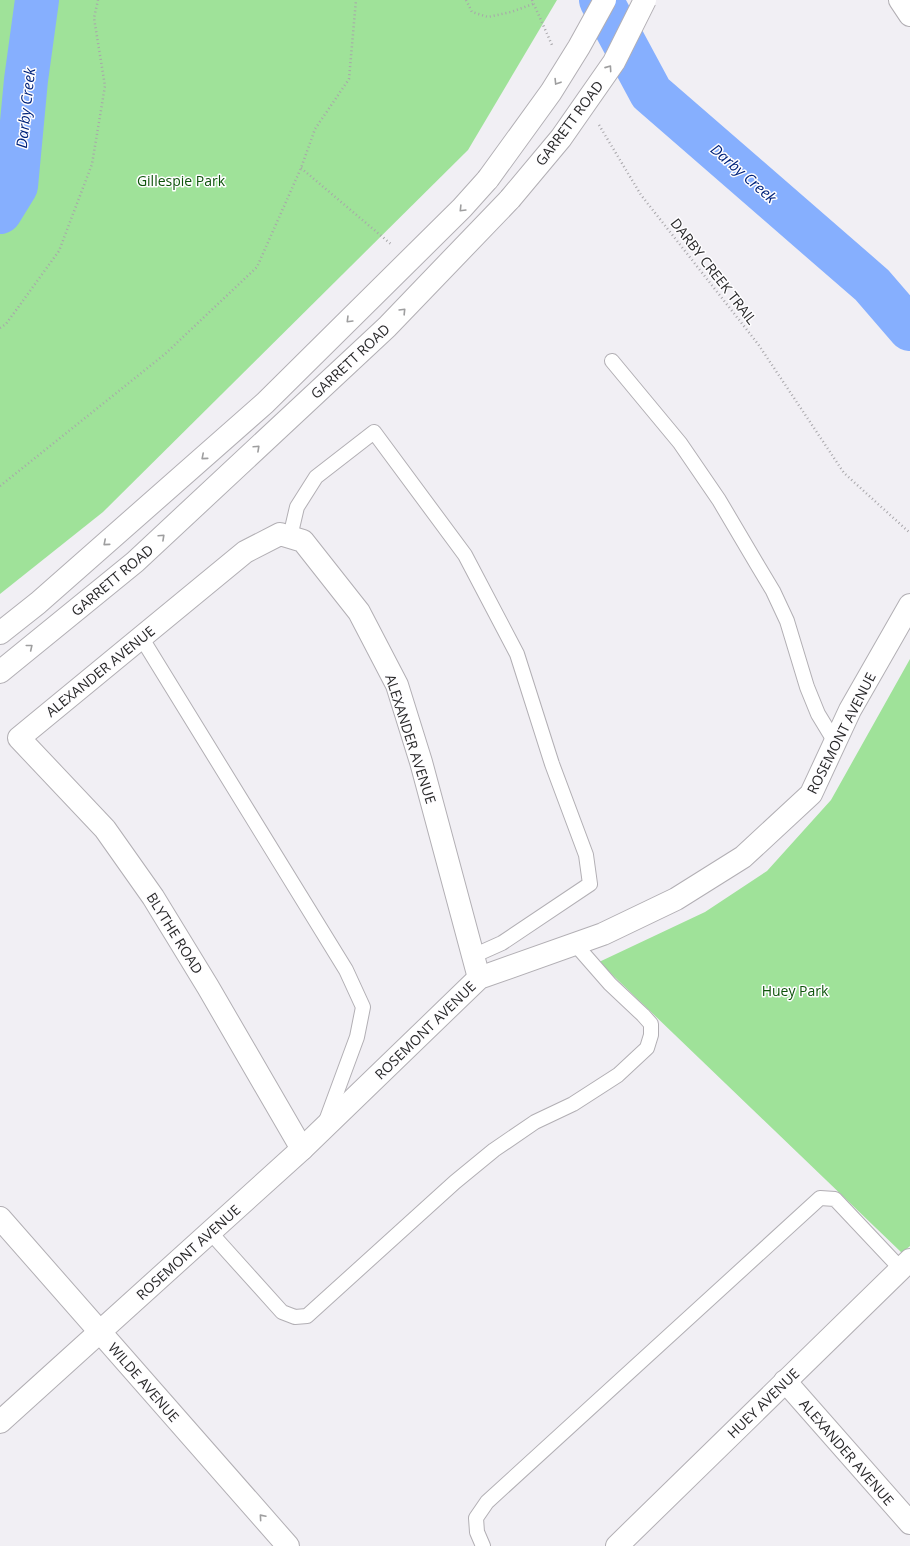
<svg xmlns="http://www.w3.org/2000/svg" width="910" height="1546" font-family="'Open Sans',sans-serif">
<style>
.green{fill:#9fe299}
.lines{fill:none;stroke-linecap:round;stroke-linejoin:round}
.river{stroke:#86affe;stroke-width:44}
.service-casing{stroke:#b2afb4;stroke-width:16}
.minor-casing{stroke:#b2afb4;stroke-width:24}
.secondary-casing{stroke:#b2afb4;stroke-width:24}
.path{stroke:#a8a6aa;stroke-width:2.5;stroke-dasharray:1 3;stroke-linecap:butt}
.service{stroke:#fff;stroke-width:14}
.minor{stroke:#fff;stroke-width:22}
.secondary{stroke:#fff;stroke-width:22}
.secondary-bridge-casing{stroke:#b2afb4;stroke-width:24;stroke-linecap:butt}
.secondary-bridge{stroke:#fff;stroke-width:22}
.oneway{stroke:#9e9e9f}
.labels{text-anchor:middle;dominant-baseline:central;stroke-width:3;stroke-linejoin:round;paint-order:stroke}
.street-label{font-size:14px;fill:#282829;stroke:#fefdff}
.park-label{font-size:14px;fill:#0e540b;stroke:#fefdff}
.water-label{font-size:15px;font-style:italic;fill:#00237b;stroke:#fefdff}
</style>
<rect width="100%" height="100%" fill="#f1eff4"/>
<g class="green">
<polygon points="0,0 557,0 468,150 103,512 0,594"/>
<polygon points="910,659 910,1246 902,1253 599,962 705,912 767,871 831,800"/>
</g>
<g class="lines">
<g class="river">
<polyline points="601,0 651,93 872,285 910,329"/>
<polyline points="0,212 16,186 26,80 37,0"/>
</g>
<defs>
<g id="service">
<polyline points="612,361 680,443 719,500 758,566 773,591 787,621 807,687 818,714 835,742"/>
<polyline points="290,537 297,507 316,477 374,432 465,555 517,654 552,764 586,855 590,884 502,943 473,956"/>
<polyline points="141,637 346,970 363,1007 357,1037 326,1121"/>
<polyline points="210,1232 282,1312 295,1317 307,1316 455,1182 494,1150 535,1122 573,1104 618,1075 647,1048 651,1035 651,1024 643,1015 610,984 575,944"/>
<polyline points="483,1546 477,1532 476,1518 487,1502 820,1198 835,1199 901,1269"/>
</g>
<g id="minor">
<polyline points="900,0 910,15"/>
<polyline points="302,1149 208,987 153,897 105,829 19,738 245,552 280,534 303,541 359,612 397,685 421,762 479,978"/>
<polyline points="0,1218 288,1546"/>
<polyline points="785,1381 910,1523"/>
<polyline points="0,1422 302,1149 479,978 603,934 676,899 743,857 811,794 850,710 910,605"/>
<polyline points="617,1546 910,1260"/>
</g>
<g id="secondary">
<polyline points="0,633 38,603 265,403 462,208 488,179"/>
<polyline points="0,672 135,562 387,327 510,199"/>
</g>
</defs>
<use href="#service" class="service-casing"/>
<use href="#minor" class="minor-casing"/>
<use href="#secondary" class="secondary-casing"/>
<g class="path">
<polyline points="466,0 472,12 488,17 511,12 533,4"/>
<polyline points="532,0 552,45"/>
<polyline points="599,125 641,195 758,344 844,473 910,533"/>
<polyline points="301,168 392,245"/>
<polyline points="0,328 6,324 59,251 92,164 105,86 94,18 98,0"/>
<polyline points="0,486 165,354 257,267 301,168 315,129 349,79 356,0"/>
</g>
<use href="#service" class="service"/>
<use href="#minor" class="minor"/>
<use href="#secondary" class="secondary"/>
<defs>
<g id="secondary-bridge">
<polyline points="488,179 551,92 579,47 605,0"/>
<polyline points="510,199 561,138 614,62 645,0"/>
</g>
</defs>
<use href="#secondary-bridge" class="secondary-bridge-casing"/>
<use href="#secondary-bridge" class="secondary-bridge"/>
</g>
<defs><path id="oneway-chevron" d="M-2-3.5L2.5 0L-2 3.5" fill="none" stroke-width="1.6" stroke-linecap="round" stroke-linejoin="round"/></defs>
<g class="oneway">
<use href="#oneway-chevron" transform="translate(609 68) rotate(-55)"/>
<use href="#oneway-chevron" transform="translate(557 82) rotate(122)"/>
<use href="#oneway-chevron" transform="translate(462 209) rotate(134)"/>
<use href="#oneway-chevron" transform="translate(403 311) rotate(-46)"/>
<use href="#oneway-chevron" transform="translate(349 320) rotate(135)"/>
<use href="#oneway-chevron" transform="translate(257 448) rotate(-43)"/>
<use href="#oneway-chevron" transform="translate(204 457) rotate(139)"/>
<use href="#oneway-chevron" transform="translate(162 537) rotate(-43)"/>
<use href="#oneway-chevron" transform="translate(106 543) rotate(139)"/>
<use href="#oneway-chevron" transform="translate(30 647) rotate(-39)"/>
<use href="#oneway-chevron" transform="translate(262 1517) rotate(-131)"/>
</g>
<g class="labels">
<g class="street-label">
<text transform="translate(569 123) rotate(-53)">GARRETT ROAD</text>
<text transform="translate(714 271) rotate(52)">DARBY CREEK TRAIL</text>
<text transform="translate(350 361) rotate(-43)">GARRETT ROAD</text>
<text transform="translate(112 580) rotate(-40)">GARRETT ROAD</text>
<text transform="translate(100 671) rotate(-39)">ALEXANDER AVENUE</text>
<text transform="translate(841 733) rotate(-63)">ROSEMONT AVENUE</text>
<text transform="translate(411 739) rotate(72)">ALEXANDER AVENUE</text>
<text transform="translate(175 933) rotate(58)">BLYTHE ROAD</text>
<text transform="translate(425 1030) rotate(-44)">ROSEMONT AVENUE</text>
<text transform="translate(188 1252) rotate(-42)">ROSEMONT AVENUE</text>
<text transform="translate(144 1382) rotate(49)">WILDE AVENUE</text>
<text transform="translate(763 1403) rotate(-44)">HUEY AVENUE</text>
<text transform="translate(847 1452) rotate(49)">ALEXANDER AVENUE</text>
</g>
<g class="park-label">
<text x="181" y="180">Gillespie Park</text>
<text x="795" y="990">Huey Park</text>
</g>
<g class="water-label">
<text transform="translate(25 108) rotate(-84)">Darby Creek</text>
<text transform="translate(744 173) rotate(41)">Darby Creek</text>
</g>
</g>
</svg>
